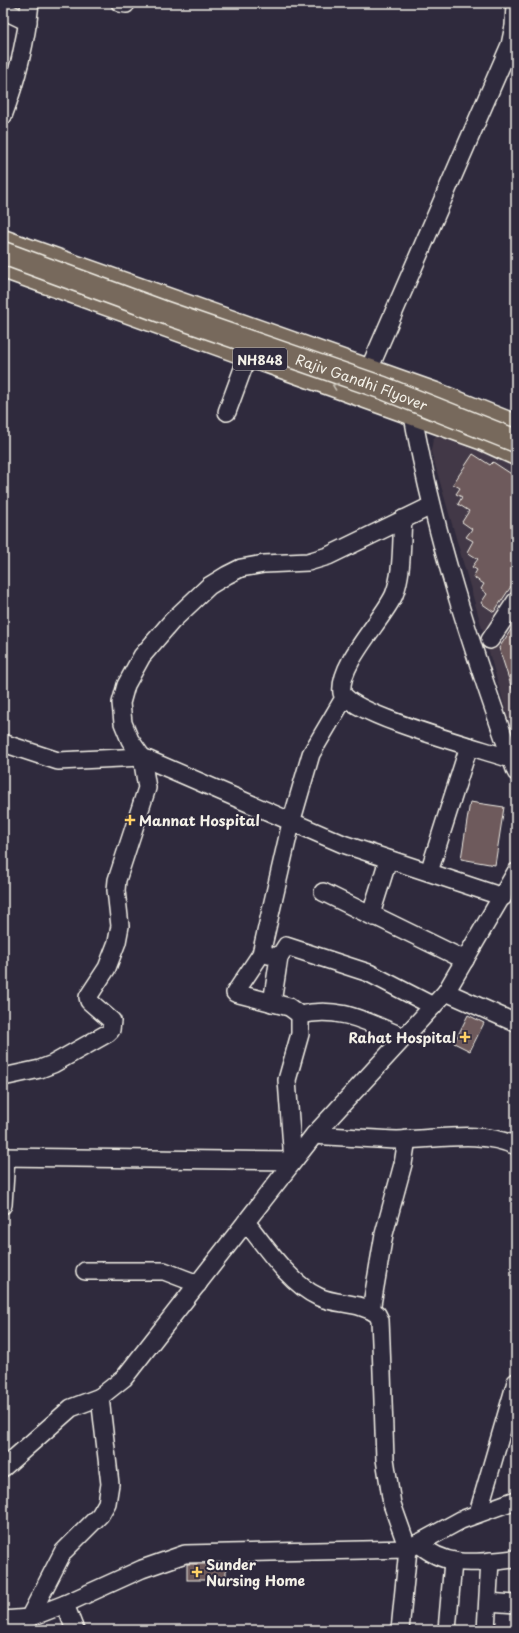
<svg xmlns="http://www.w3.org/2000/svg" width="519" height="1633" font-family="'Playpen Sans',sans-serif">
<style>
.built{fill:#423846}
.building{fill:#6e5a5c;stroke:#f4f1e8}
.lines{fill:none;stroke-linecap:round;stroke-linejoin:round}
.minor-casing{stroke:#f4f1e8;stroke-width:20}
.highway-casing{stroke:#f4f1e8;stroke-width:25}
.minor{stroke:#2f2a3d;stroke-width:17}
.highway{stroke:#77695c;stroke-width:22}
.highway-bridge-casing{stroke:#f4f1e8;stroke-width:25;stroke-linecap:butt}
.highway-bridge{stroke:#77695c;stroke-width:22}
.oneway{stroke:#c2bbb0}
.poi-dot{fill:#ffd166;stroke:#2f2a3d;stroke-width:1.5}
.labels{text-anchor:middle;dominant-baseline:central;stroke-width:4;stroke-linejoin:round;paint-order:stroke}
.shield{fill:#2f2a3d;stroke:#b9b5b5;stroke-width:1}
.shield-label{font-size:13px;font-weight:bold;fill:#f4f1e8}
.street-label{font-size:14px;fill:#f4f1e8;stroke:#2f2a3d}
.poi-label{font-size:14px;font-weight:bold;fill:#f4f1e8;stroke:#2f2a3d;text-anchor:start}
</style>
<rect width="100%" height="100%" fill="#2f2a3d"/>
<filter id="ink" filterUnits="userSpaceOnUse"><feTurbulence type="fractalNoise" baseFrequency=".025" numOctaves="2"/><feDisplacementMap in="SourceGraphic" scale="8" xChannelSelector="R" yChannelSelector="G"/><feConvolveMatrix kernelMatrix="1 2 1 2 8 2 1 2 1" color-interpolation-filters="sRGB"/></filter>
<g filter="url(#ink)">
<polygon class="built" points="440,432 516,460 516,746 431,451 433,439"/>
<g class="building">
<polygon points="473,454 490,465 493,462 516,477 516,579 494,612 481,603 487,594 481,589 484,584 473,577 477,570 472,567 478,559 467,552 473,541 466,537 472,529 462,522 469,511 458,504 462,497 456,494 460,488 453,484"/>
<polygon points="516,622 516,695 514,695 499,648"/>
<polygon points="470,802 504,807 495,865 461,859"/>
<polygon points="468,1015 484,1023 470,1051 454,1043"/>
<rect x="187" y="1564" width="39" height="16"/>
</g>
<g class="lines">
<defs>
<g id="minor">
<polyline points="120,3 126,4"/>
<polyline points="3,10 28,22"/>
<path d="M3 116C17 79 26 42 30 3"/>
<polyline points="364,381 510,45 514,26 515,3"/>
<path d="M411 404C432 530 473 652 516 772"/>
<polyline points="227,412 248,355"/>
<path d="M403 519C401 544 403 572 394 595 382 621 338 664 342 693 355 716 481 749 511 759"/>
<polyline points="490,640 516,601"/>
<polyline points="3,743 58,761 142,757 343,844 503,897"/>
<polyline points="388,860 371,914 465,960"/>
<polyline points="429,872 469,746"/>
<polyline points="323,892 374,917"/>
<polyline points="268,955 279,957 272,1003"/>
<polyline points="279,957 286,946 369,973 433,1006"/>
<polyline points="446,992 516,1023"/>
<path d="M300 1015C340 1005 368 1023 404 1037"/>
<polyline points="3,1077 40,1069 53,1064 108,1033 111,1030 112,1021 89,1001 88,997 107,968 117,942 120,926 116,890 117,880 147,788 142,757 130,740 123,723 121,703 126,685 142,656 172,621 209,586 227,575 241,568 264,564 308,562 328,556 431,506"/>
<path d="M314 1135C342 1137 370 1139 397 1140 436 1140 480 1129 516 1146"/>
<polyline points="3,1157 293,1161 287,1080 300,1034 300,1015 289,1007 235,993 261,954 291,823 311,754 344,698"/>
<polyline points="3,1205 6,1157"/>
<path d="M246 1222C265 1246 290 1284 319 1297 337 1305 360 1302 377 1314L380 1320 381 1343 385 1459 392 1504 408 1549 400 1630"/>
<polyline points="85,1271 164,1271 198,1284"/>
<polyline points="371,1310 384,1234 403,1164 407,1139"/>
<polyline points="3,1468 71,1408 100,1397"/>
<polyline points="478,1513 516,1382"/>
<path d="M418 1543C448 1570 479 1562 516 1559"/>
<polyline points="488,1602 516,1604"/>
<polyline points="65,1604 75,1630"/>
<polyline points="29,1618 63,1552 100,1515 107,1503 110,1484 100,1397 124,1378 314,1135 446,992 516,872"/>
<polyline points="3,1620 29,1618 65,1604 142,1569 185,1554 408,1549 461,1520 516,1500"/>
<polyline points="447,1630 453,1562"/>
<polyline points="486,1630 490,1561"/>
</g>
<g id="highway">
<polyline points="3,241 436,394 516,426"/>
<polyline points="3,267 483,439 516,454"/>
</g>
</defs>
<use href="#minor" class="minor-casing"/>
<use href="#highway" class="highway-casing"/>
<use href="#minor" class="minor"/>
<use href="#highway" class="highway"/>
<defs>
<g id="highway-bridge">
<path id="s1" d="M3 253 163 312 383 388 516 441"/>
</g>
</defs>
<use href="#highway-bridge" class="highway-bridge-casing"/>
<use href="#highway-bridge" class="highway-bridge"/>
</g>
<defs><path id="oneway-chevron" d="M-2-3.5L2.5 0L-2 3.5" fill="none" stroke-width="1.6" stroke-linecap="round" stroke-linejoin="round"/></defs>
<use class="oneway" href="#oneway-chevron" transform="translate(335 386) rotate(-160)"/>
</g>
<g class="poi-dot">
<path d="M128 814h4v4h4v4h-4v4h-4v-4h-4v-4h4z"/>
<path d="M463 1031h4v4h4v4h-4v4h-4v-4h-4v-4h4z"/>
<path d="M195 1566h4v4h4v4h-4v4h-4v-4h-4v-4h4z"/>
</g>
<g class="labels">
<rect class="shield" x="233" y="348" width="54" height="22" rx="3"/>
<g class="shield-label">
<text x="260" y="359">NH848</text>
</g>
<g class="street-label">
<text stroke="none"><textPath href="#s1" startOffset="381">Rajiv Gandhi Flyover</textPath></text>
</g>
<g class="poi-label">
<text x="139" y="820">Mannat Hospital</text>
<text x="456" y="1037" text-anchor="end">Rahat Hospital</text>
<text x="206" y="1564">Sunder<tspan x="206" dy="16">Nursing Home</tspan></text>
</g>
</g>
<rect width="519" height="1633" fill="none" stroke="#2f2a3d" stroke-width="16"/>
<rect x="8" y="8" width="503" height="1617" fill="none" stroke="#f4f1e8" stroke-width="1.5" filter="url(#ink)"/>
</svg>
